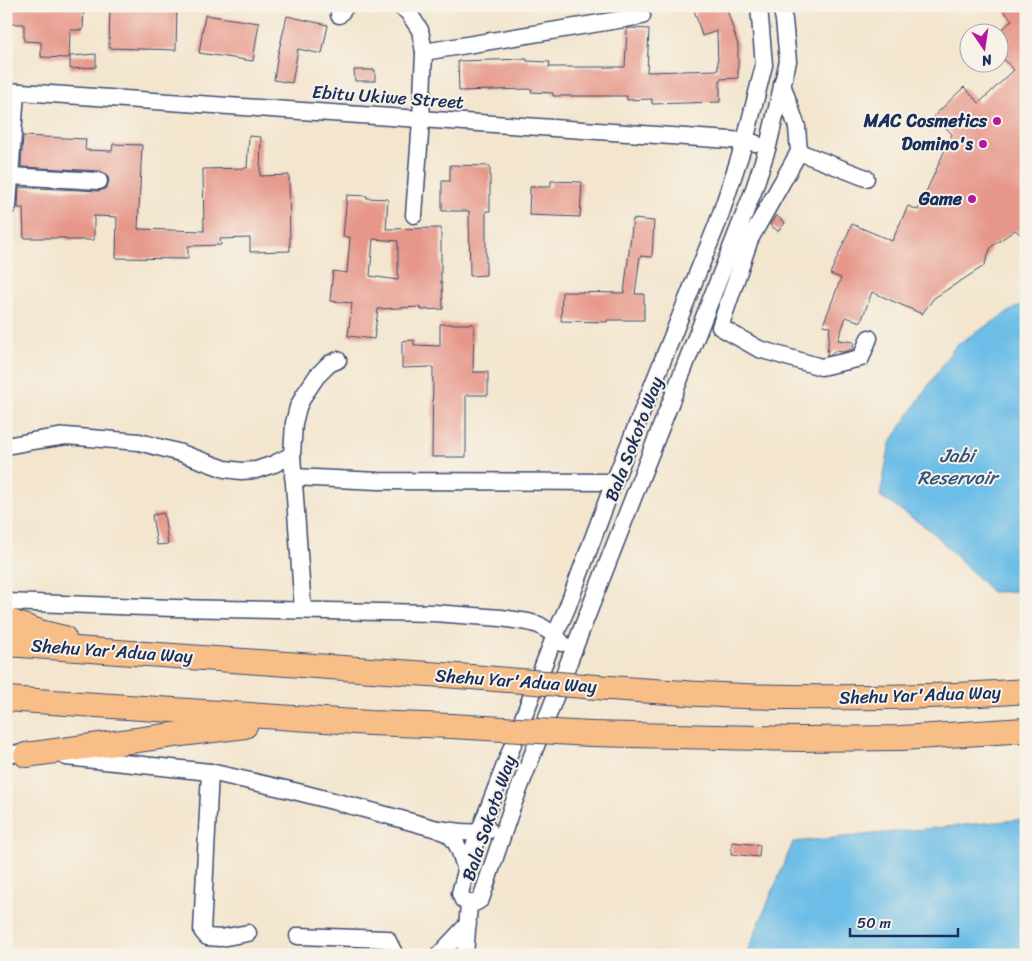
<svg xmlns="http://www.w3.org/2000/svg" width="1032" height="961" font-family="Sriracha,sans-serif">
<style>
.water{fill:#6cbde7;stroke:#4476a2}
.building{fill:#e6978a;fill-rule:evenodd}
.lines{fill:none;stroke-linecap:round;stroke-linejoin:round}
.minor-casing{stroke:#3b4a6f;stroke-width:19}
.highway-casing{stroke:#3b4a6f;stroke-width:26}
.minor{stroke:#fff;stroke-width:16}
.highway{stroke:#f7be88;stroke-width:24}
.highway-bridge-casing{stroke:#3b4a6f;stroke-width:26;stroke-linecap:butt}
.highway-bridge{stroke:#f7be88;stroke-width:24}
.poi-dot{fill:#b5179e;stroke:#f7f3e8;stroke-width:2}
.labels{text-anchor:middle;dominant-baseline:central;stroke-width:4;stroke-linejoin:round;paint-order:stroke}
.street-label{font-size:18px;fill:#1b2f5e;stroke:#f7f3e8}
.poi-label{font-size:18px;font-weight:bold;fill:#1b2f5e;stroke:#f7f3e8;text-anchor:end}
.water-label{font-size:19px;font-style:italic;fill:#2f5280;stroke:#f7f3e8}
</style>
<rect width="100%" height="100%" fill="#f7f3e8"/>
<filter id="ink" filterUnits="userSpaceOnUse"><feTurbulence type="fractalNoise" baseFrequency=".02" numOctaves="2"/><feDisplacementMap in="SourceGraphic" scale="10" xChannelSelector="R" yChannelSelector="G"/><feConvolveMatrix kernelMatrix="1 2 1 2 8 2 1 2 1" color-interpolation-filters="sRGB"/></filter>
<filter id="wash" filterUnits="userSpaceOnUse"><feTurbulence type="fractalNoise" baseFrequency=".0096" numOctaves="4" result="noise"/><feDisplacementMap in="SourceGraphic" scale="20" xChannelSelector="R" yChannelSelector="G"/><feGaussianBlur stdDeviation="1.12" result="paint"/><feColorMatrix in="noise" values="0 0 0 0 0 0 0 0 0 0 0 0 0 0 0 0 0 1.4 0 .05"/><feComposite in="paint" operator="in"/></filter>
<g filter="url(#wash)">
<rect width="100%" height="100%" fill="#f3e5ce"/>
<g class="water">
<polygon points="1026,301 1026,591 992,592 930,530 880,496 890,443 956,345"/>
<polygon points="1026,819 1026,955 746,955 793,842"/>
</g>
<g id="blocks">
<g class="building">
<polygon points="6,6 84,6 83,30 70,30 69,58 41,57 41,42 24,41 24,24 6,24"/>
<polygon points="110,6 177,6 176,50 109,48"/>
<polygon points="693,6 726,6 738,45 738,78 720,79 720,102 652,104 652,99 627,100 627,96 553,96 553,93 531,92 532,89 459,91 458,61 527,59 527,61 550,62 549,67 625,67 627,29 631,28 649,29 647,72 718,70 717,31 702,36"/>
<polygon points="999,6 1026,6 1026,239 1015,230 991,247 984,266 934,298 922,314 872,292 861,322 846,317 838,340 854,342 853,349 843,352 834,351 832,354 827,355 830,327 823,325 841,278 830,274 852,224 892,241 908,206 918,210 952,134 934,116 964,87 979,103 1014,70 1000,55 1000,47 1007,40 999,32 1012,20"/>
<polygon points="205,15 259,23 253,61 199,53"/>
<polygon points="287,16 328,25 322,54 298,49 292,83 274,80 278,54"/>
<polygon points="96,54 96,67 70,69 70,56"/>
<polygon points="354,70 375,70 375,81 355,81"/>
<polygon points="23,136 86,139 85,150 112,151 113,144 142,145 138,229 204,231 203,169 247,168 249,136 261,137 260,176 289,175 290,251 250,252 250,238 220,239 221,245 188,246 188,259 116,258 117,217 94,216 94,240 66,240 66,238 24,238 23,208 18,208 19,187 98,191 103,190 107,187 109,181 108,177 105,173 100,171 21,167"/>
<polygon points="450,165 490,166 490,211 486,211 486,275 470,276 469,211 442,211 442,181 450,181"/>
<polygon points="551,181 582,182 580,217 529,215 530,187 551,187"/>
<path d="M347 195 367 196V198L388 199 386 229 441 228V283H442L443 309 421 310 420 307 378 309 374 339 348 336 352 303 330 301 333 271 347 273 350 237H343ZM373 239 398 241V280L370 276Z"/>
<polygon points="776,215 785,223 778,231 770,225"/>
<polygon points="633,219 654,221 652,257 640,256 635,294 644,294 644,320 607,320 607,322 561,321 562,292 624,293"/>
<polygon points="440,324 474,324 473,372 488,372 488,395 466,395 466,457 432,457 433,367 402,368 402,341 414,340 414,345 440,346"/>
<polygon points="164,513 168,544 157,545 152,515"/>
<polygon points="732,842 760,845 759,857 731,854"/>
</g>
</g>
</g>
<g filter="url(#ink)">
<use href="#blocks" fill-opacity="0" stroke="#3b4a6f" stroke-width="1"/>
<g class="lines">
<defs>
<g id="minor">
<polyline points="400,6 408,12 420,30 424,52 421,120 414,215"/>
<path d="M759 6 764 65 745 141 718 222 614 482 567 608 555 635 475 843 466 871 460 893 463 900C471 905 475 904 481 899L512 807 753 192 768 146 788 61 784 20 781 6"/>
<polyline points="339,15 346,6"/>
<polyline points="424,52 642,16"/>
<polyline points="782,84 797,127 799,152 866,178"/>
<polyline points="6,91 745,141 755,143"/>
<polyline points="799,152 750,239 720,327 759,349 821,367 861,358 869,338"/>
<polyline points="10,176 99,181"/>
<polyline points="8,206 16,92"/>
<polyline points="6,446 33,441 66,436 139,442 181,453 225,469 241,471 256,470 274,464 292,455"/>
<polyline points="293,477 378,481 614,482"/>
<polyline points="6,602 174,608 434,613 501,618 528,622 539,625 555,635 562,643"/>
<polyline points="303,610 292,455 294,423 298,407 304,395 317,376 329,364 338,360"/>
<polyline points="6,753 36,755"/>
<path d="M66 757 210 772 294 791 364 809 437 829C440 831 445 832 448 834 459 842 462 859 466 871"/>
<polyline points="210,772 202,931 207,937 221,938 248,933"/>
<path d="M439 829C455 831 473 835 489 830"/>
<polyline points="298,936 387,939 395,955"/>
<polyline points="439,955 468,924"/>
<polyline points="465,955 469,904"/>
</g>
<g id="highway">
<polyline points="6,620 43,633 64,638"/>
<polyline points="6,644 471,677"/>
<path d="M609 688C669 692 730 697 791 697 869 698 948 697 1026 691"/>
<polyline points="6,699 370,723 451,726"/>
<polyline points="591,734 800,739 901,738 1026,730"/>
<polyline points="26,755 181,734 245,726"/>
</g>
</defs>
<use href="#minor" class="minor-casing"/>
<use href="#highway" class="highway-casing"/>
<use href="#minor" class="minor"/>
<use href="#highway" class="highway"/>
<defs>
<g id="highway-bridge">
<polyline points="471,677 609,688"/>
<polyline points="451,726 591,734"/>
</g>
</defs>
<use href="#highway-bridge" class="highway-bridge-casing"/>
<use href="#highway-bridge" class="highway-bridge"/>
</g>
</g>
<g class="poi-dot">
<circle cx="997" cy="121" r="5"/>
<circle cx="983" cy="144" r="5"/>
<circle cx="972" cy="199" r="5"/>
</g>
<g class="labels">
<g class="street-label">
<text transform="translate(388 97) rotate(4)">Ebitu Ukiwe Street</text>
<text transform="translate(634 439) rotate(-69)">Bala Sokoto Way</text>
<text transform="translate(112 651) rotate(4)">Shehu Yar'Adua Way</text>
<text transform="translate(516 681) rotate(4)">Shehu Yar'Adua Way</text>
<text transform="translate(920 695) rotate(-2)">Shehu Yar'Adua Way</text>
<text transform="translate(489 818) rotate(-71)">Bala Sokoto Way</text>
</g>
<g class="poi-label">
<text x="987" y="121">MAC Cosmetics</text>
<text x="973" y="144">Domino's</text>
<text x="962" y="199">Game</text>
</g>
<g class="water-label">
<text x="957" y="455">Jabi<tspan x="957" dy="22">Reservoir</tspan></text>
</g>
</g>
<rect width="1032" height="961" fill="none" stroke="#f7f3e8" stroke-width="25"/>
<g transform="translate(984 48) rotate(167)"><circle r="24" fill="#f7f3e8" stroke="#9fa5b1"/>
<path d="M0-4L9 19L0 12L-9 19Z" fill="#b5179e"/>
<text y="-8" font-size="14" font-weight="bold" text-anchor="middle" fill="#1b2f5e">N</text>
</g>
<path d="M850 928v8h108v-8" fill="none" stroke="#1b2f5e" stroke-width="2.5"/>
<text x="857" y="928" font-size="15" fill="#1b2f5e" stroke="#f7f3e8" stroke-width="4" paint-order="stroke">50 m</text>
</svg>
